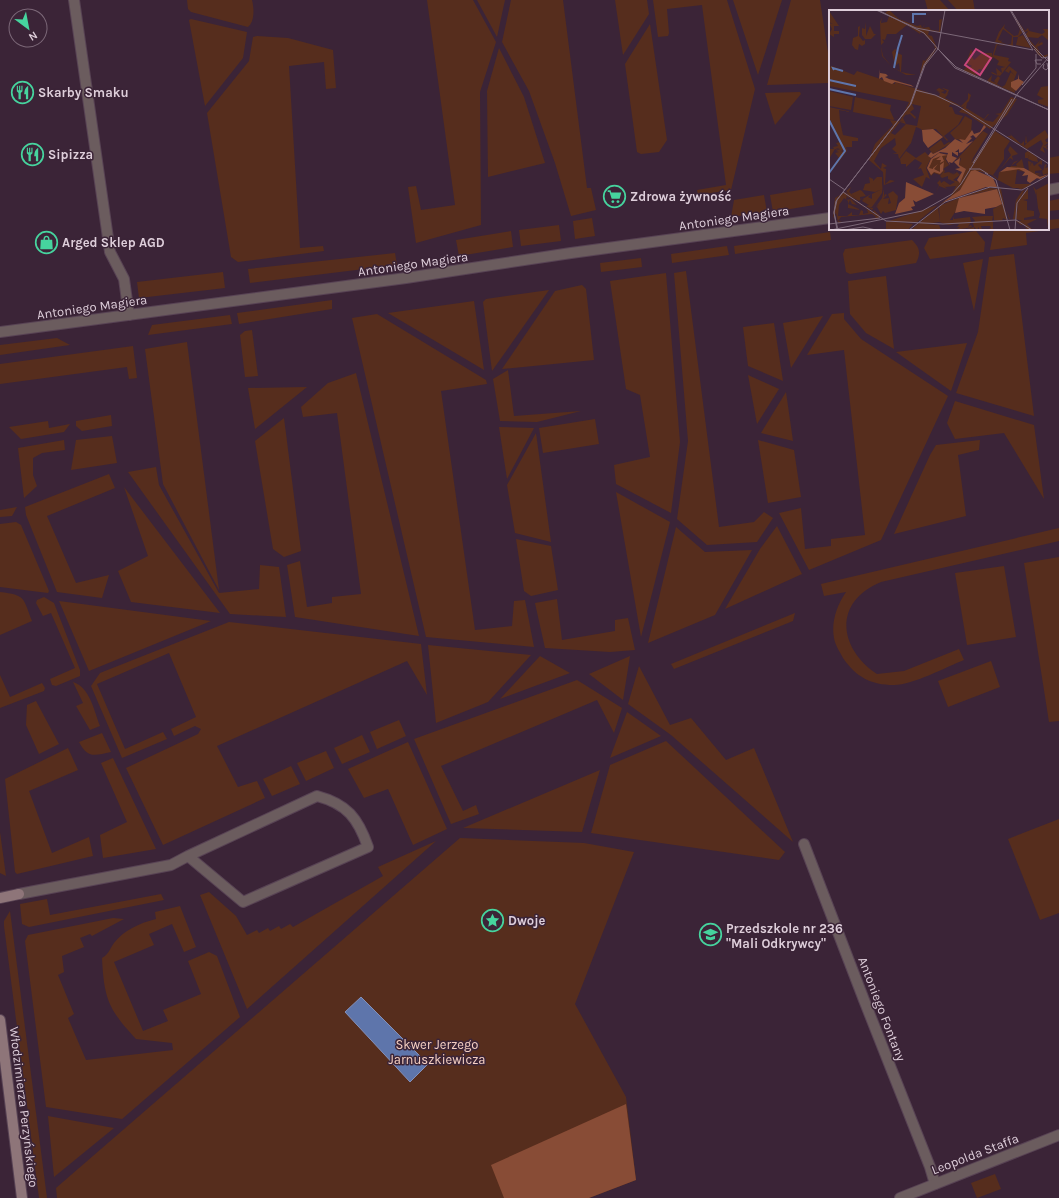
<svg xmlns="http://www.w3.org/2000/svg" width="1059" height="1198" font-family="Karla,sans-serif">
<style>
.green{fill:#562d1d}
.forest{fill:#884c36}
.water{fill:#5e75ab;stroke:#8490b9}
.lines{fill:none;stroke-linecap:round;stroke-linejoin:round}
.street-casing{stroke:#584354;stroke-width:12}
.secondary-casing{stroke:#584354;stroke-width:12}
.street{stroke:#6b5c5e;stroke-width:10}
.secondary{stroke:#8e7579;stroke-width:10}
.labels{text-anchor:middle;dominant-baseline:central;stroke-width:3;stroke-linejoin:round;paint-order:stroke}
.poi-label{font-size:13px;font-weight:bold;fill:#deceda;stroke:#3b2437;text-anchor:start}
.street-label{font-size:13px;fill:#deceda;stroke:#3b2437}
.park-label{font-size:13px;fill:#f6d0c2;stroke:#3b2437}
.inset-river{fill:none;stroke:#5e75ab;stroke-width:2}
.inset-road{fill:none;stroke:#7c6878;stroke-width:1}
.view{fill:#c9467b;fill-opacity:0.15;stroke:#c9467b;stroke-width:2}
.inset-edge{fill:none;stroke:#deceda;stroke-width:2}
</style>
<rect width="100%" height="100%" fill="#3b2437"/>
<g class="green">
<path d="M187 0H252C254 8 255 21 248 27L191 12 188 9Z"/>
<polygon points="427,0 473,0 496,42 480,92 481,225 416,243 408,187 416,186 421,210 455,205"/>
<polygon points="477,0 505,0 497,37"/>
<polygon points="511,0 563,0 587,188 591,188 596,210 571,216 555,163 529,91 502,42"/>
<polygon points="615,0 647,0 649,14 623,55"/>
<polygon points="653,0 727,0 755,89 731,190 698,195 697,190 726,185 702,5 667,9 669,33 668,36 658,37"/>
<polygon points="733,0 782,0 758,75"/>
<polygon points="791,0 820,0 830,66 830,82 828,83 767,85"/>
<polygon points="925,0 940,0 950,11 928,11"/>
<polygon points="948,0 973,0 975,11 958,11"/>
<polygon points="191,19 247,32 243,58 205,106 189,20"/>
<polygon points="650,24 667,140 659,152 641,154 637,152 625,64"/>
<polygon points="257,36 288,38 333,50 336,88 326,89 324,62 289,66 300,248 323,246 324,251 238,262 231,257 207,113 249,61 253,37"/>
<polygon points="499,48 524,97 545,163 488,177 487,91"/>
<polygon points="800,92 801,94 775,125 765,93"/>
<polygon points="1059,156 1059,173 1048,174 1048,158"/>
<polygon points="811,188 814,205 773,212 770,195"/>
<polygon points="764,195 767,212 731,217 734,200"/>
<polygon points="1059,199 1059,210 1048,211 1048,201"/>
<polygon points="592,218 595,236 575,239 573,221"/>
<polygon points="1059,219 1059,228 1026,233 1027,245 990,250 994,229 1048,229 1048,220"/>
<polygon points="559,225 561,241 521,246 519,230"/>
<polygon points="511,231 513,247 459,256 456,240"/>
<polygon points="976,231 985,242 984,252 930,259 924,248 929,238"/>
<polygon points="830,232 831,240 735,254 734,246"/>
<path d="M912 240C920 248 921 253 916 263L850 274 846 272 843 254 845 249Z"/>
<polygon points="727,246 729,255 672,263 671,254"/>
<polygon points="395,253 397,265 250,283 248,269"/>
<polygon points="1014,254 1034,416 956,393 978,332 989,257"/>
<polygon points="641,258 642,267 601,272 600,263"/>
<polygon points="983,259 974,311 963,263"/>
<polygon points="686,271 719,527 754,522 764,512 773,518 757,542 707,545 677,519 688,441 674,273"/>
<polygon points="223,272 225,288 139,298 137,282"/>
<polygon points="666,273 680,442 671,513 616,484 614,465 650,457 640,395 626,389 610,281"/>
<polygon points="886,276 894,349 866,333 850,314 848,281"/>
<polygon points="582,285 586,289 594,360 502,369 555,291"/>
<polygon points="549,290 492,371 483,302 486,299"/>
<polygon points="332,300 332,309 239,324 237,313"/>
<polygon points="474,301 484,370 388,313"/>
<polygon points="844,313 844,319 861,339 948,396 881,540 809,570 779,513 801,508 805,549 831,546 831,539 865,535 844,350 807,355 832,314"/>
<polygon points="377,314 486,380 487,384 441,391 475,630 512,626 514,601 525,600 534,647 426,637 352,318"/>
<polygon points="230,315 232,324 148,335 152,325"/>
<polygon points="823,316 791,368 783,323"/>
<polygon points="774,323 783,381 748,366 743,327"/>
<polygon points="252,330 258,376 245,377 240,335 245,331"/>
<polygon points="57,338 70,345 0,355 0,345"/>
<polygon points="187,342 219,590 163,484 145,349"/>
<polygon points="967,343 951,391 896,352"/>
<polygon points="133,346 137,378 129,379 127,367 0,384 0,364"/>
<polygon points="508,370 514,416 581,411 537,422 500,421 493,379"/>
<polygon points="356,373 419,636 295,617 287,565 300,561 307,607 332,603 332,597 361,594 337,413 303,417 301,407 328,383"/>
<polygon points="748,375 779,389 757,424"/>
<polygon points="307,387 255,429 248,388"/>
<polygon points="786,392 793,441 761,433"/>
<polygon points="955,401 1034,425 1044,499 1004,433 955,439 947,423"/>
<polygon points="111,415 112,426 82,431 76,426 76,421"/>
<polygon points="284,418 301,551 284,557 273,549 255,441"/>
<polygon points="595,419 599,444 543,453 539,428"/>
<polygon points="48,421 49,428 70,424 64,432 21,439 9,427"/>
<polygon points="499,427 534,428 507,479"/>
<polygon points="536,433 551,542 515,533 507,485"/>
<polygon points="112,436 117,463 71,470 76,440"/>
<polygon points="64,440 65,450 42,453 33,458 33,475 37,486 24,498 18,448"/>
<polygon points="758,440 794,450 801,497 768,503"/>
<polygon points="980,440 979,450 958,455 966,516 894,534 930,455 936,445"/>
<polygon points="156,467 159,485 219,593 259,589 260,565 279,567 286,617 230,614 128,472"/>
<polygon points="109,474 115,488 47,516 76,583 109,575 102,598 57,592 26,515 25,507"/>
<polygon points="124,487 220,613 131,602 118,571 148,556"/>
<polygon points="616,492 670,522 641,637"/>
<polygon points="17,507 12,516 0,517 0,510"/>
<polygon points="16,522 21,525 49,591 48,593 0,587 0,524"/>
<polygon points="777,526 802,574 725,609 760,549"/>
<polygon points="676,527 705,552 752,550 715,615 648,643"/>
<path d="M1059 528V541L881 582C833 602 838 648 877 674L904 671 959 649 964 660C946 667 913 685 894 685 871 685 856 677 843 658 840 652 835 645 834 638 831 622 837 605 846 592L824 596 821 584Z"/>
<polygon points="516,539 551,546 558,590 531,596 524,591"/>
<polygon points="1059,557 1059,721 1049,722 1024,563"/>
<polygon points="1004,566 1016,637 967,645 955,573"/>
<path d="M0 592C26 595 23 598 32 621L0 635Z"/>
<polygon points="44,597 54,603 80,670 80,676 56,686 52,685 50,679 75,668 51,613 43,616 36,603 37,600"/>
<polygon points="557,599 562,640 615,631 615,620 628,618 635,650 610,652 545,648 535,603"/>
<polygon points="59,601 211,621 89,671"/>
<polygon points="795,613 793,621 674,669 671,664"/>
<polygon points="229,622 421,644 427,695 407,661 217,746 238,787 257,781 265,798 163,845 126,768 198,734 201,729 195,726 174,736 171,729 196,717 169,653 97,684 125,749 163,732 167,739 122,758 91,686 100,673"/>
<polygon points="428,645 531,655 488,702 436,723"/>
<polygon points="540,656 570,673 500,699"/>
<polygon points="630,656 623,700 589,674"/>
<polygon points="991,661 1000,687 948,707 938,681"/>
<polygon points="639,666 670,725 691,718 726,760 754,748 793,842 671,735 628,704"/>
<polygon points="0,675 10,697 42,683 45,688 44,691 0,708"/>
<polygon points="577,680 622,708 614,733 597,700 441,766 463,811 476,805 479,814 451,824 414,739"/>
<path d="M73 682C90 687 94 711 100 726L90 730 76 706 83 703Z"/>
<polygon points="36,701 59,744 39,754 26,725 27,705"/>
<polygon points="627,712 661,736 610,758"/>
<polygon points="399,720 406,736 377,749 370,732"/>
<path d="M102 733 111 752C94 756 87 758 79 742Z"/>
<polygon points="362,735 370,752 342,764 334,748"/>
<polygon points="666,741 785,852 779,860 591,833 610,765"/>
<polygon points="408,742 447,829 413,845 388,789 364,798 348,769"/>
<polygon points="68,748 78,770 29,791 52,853 89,837 93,856 17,874 15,872 5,779"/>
<polygon points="326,751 334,768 306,781 297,763"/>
<polygon points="113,758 156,849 103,858 100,835 127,822 101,763"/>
<polygon points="291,766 300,784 272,796 263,779"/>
<polygon points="600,770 582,832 463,828"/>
<polygon points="1059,819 1059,913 1040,920 1008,839"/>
<polygon points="0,832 6,876 0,873"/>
<polygon points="460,838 584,843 634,852 575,1004 626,1097 636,1180 589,1198 57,1198 56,1188"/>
<polygon points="436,841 247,1009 200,895 209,892 236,916 247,935 257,930 259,933 268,928 270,931 279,926 281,929 290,924 293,927 383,876 378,867"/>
<polygon points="161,894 164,900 29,927 22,924 20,904 47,899 50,915"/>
<path d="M180 906 196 947 184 952 172 924 149 934 154 945 114 962 143 1031 168 1021 163 1010 201 994 188 961 209 952 217 956 240 1017 122 1119 46 1107 25 941 28 935 113 918 124 919 92 936 90 934 80 938 84 947 62 956 64 972 58 975 74 1014 68 1018 86 1060 173 1050 172 1043 136 1039C108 1009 104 998 102 958 109 954 109 950 114 943 124 930 140 923 156 919L155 912Z"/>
<polygon points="10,911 47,1198 39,1198 4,926 4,921"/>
<polygon points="48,1116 114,1128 54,1177"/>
<polygon points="995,1174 1001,1189 977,1198 971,1183"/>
</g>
<polygon class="forest" points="626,1104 636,1180 589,1198 504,1198 491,1165"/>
<polygon class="water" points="361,997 428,1064 410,1082 345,1012"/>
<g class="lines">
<defs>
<g id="street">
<polyline points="74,0 110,252 124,279 129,315"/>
<polyline points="1048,190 1059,188"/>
<polyline points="0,332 406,278 571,253 830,218"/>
<polyline points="804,844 864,1000 930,1167 935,1184"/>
<path d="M19 894 171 865 188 856 243 902 368 847C358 818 347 804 317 796L188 856"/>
<polyline points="900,1198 1059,1135"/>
</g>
<g id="secondary">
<polyline points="0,898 19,894"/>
<polyline points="0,1020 22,1198"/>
</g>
</defs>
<use href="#street" class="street-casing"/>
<use href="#secondary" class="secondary-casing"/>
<use href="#street" class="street"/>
<use href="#secondary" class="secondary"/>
</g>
<defs>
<symbol id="restaurant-ring" viewBox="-11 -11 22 22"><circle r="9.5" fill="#3b2437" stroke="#46d49e" stroke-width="1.5"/><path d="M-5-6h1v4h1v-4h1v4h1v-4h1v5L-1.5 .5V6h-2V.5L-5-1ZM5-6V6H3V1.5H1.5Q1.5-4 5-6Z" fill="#46d49e"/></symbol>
<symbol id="supermarket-ring" viewBox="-11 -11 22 22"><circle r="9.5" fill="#3b2437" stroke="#46d49e" stroke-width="1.5"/><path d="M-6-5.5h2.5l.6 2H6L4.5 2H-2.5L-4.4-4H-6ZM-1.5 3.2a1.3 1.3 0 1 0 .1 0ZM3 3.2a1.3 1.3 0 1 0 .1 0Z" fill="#46d49e"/></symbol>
<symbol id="shop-ring" viewBox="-11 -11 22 22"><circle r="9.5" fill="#3b2437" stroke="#46d49e" stroke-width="1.5"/><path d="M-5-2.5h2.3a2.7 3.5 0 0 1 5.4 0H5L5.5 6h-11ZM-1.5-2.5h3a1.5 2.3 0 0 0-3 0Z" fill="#46d49e"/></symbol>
<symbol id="sight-ring" viewBox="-11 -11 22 22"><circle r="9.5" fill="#3b2437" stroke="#46d49e" stroke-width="1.5"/><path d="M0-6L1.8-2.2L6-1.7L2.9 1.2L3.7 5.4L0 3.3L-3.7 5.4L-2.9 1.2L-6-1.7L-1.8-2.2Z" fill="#46d49e"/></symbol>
<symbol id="school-ring" viewBox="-11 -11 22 22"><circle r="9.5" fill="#3b2437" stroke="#46d49e" stroke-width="1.5"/><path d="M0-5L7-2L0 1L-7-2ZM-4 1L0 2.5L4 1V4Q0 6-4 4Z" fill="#46d49e"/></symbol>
</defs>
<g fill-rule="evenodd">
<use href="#restaurant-ring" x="10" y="80" width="25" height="25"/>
<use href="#restaurant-ring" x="20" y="142" width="25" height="25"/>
<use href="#supermarket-ring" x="602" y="184" width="25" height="25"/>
<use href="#shop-ring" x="34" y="230" width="25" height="25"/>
<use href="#sight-ring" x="480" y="908" width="25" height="25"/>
<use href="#school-ring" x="698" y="922" width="25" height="25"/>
</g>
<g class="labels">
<g class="poi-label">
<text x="38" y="92">Skarby Smaku</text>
<text x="48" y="154">Sipizza</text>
<text x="630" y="196">Zdrowa żywność</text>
<text x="62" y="242">Arged Sklep AGD</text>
<text x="508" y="920">Dwoje</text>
<text x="726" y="928">Przedszkole nr 236<tspan x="726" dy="15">"Mali Odkrywcy"</tspan></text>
</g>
<g class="street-label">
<text transform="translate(734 218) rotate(-8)">Antoniego Magiera</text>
<text transform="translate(413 264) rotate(-8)">Antoniego Magiera</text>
<text transform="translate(92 307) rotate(-8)">Antoniego Magiera</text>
<text transform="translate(882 1009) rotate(69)">Antoniego Fontany</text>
<text transform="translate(24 1107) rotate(83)">Włodzimierza Perzyńskiego</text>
<text transform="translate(975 1154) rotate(-21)">Leopolda Staffa</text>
</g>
<g class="park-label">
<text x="437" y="1044">Skwer Jerzego<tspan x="437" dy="15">Jarnuszkiewicza</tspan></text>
</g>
</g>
<g transform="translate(829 10)">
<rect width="220" height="220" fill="#3b2437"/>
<path d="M60 0 70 9 88 16 92 15 93 18 96 14 94 18 100 17 102 20 110 21V10L113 9 111 22 100 21 99 25 103 26 108 38 91 64 94 50 96 51 106 39 105 34 95 24 92 22 91 24 78 15 67 24H58L56 30 53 29 55 32 52 35 51 12 53 7 52 13 58 12 60 6 56 3ZM0 1 10 16H5V21H10V24H5V27L0 24 3 19 0 13 4 14 0 12ZM185 6 196 21 199 18 200 21 213 24 216 22 214 19H219V13L220 31 213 25 209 28 198 27 206 36 212 29 209 34 213 32 214 34 208 37 213 46 220 44 216 48 209 45 203 35V37L196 25 201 33 197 24 199 21 195 22 191 16 193 23 189 27H184V36L178 35 182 34 183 26 174 19 169 30 172 31 174 28 172 32 177 34 166 32 170 22 176 14 175 18 185 26 189 25 191 19ZM37 12V26L41 16 45 24H47L42 29H36L33 25V18L36 19ZM31 16 30 26 34 31 36 30V34L33 36 30 34 29 40 26 39 23 35 24 28 29 26V17ZM194 25 202 38 187 35 189 27ZM167 34 176 36 168 35 165 45 180 48 179 51 182 52 171 66 168 65 167 58 173 63 172 58 176 57 168 55 170 51 164 47 156 60 153 57 155 60 150 59 146 64 151 68 135 61V59L139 60 136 59 138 55 139 58 143 56 137 53 142 49 140 48 138 51 142 39 144 44H141L145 50 153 43H163V47ZM52 36 54 46 63 57 71 61 70 53 66 56 63 42 66 39 68 40 66 42 73 45 72 62 87 65H77L63 57 53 46ZM3 56 25 65 28 61 66 74V71L59 68 69 71 72 72H66L110 86 111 83 107 81H106L111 82 107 80 110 78 116 81 112 82 116 84 118 81 113 78H114L120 80 118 85 121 82 116 88 132 96 139 89V83L142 85 140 91 134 97 121 94 120 97H123L126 104 134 106 129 115 115 126 119 130 118 131 107 119 93 120 96 127 92 119 87 117 82 133 70 149 69 144H63L68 143 63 139 67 135 66 128 52 138 45 151 52 159 53 153 58 156 54 158 57 159 56 174 61 170 66 171 55 175V178L54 162 40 150 46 134 64 115 61 110 75 112 71 111 80 92 0 76V57ZM83 94 92 96 88 116 77 114 66 125 62 123 71 112 77 114 74 108 78 103 77 105 81 104 86 109 87 107 81 102 85 99ZM180 56 188 62 185 70 186 83 158 71 163 65 162 71 160 70 167 73 165 71 169 66 162 63 163 62 167 64 171 68 168 74 173 77 176 75 182 62 186 66 181 60 180 63 176 61ZM219 76 220 78V97L209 93V90L215 89 208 85 212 77ZM0 81 24 87 22 100 0 96ZM26 87 62 95 61 100 65 109 71 105 64 110 24 102ZM182 87 188 89 178 105 161 119 138 104 130 102 138 93 137 98 155 109 159 104H160L155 110 164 112 170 105 166 104 172 103ZM0 97 23 102 10 100 11 111 14 125 29 128V131H23V137H17L18 141 2 162 16 141 0 108ZM136 106 143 110 142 123 136 131 126 129 121 123 131 114ZM216 120 220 127 216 130 218 133 220 130V132L215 136 220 135 217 137 220 140 214 137 216 143 211 140 214 134 212 130 198 139 178 126H182L181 124 192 134 195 131V136L198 133H196L197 125 198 133ZM154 121 159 124 144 148 142 153 166 121 181 131 175 140V149L164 165 169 169 170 162 179 160 185 152 190 150 182 156H188L187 154 193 149 195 158H185L181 159 190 158 196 162 188 160 186 174H203L196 178 188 180 170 177 187 180 191 178H184L169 170 163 165 150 161 123 187 116 191 121 190 109 195 121 188 127 176 116 177 112 173 118 179 110 176 107 183 110 175 108 173 111 170 112 173 115 171 121 175 126 172 119 169V166L113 168 111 166 115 161 111 165 105 163 102 166 98 158 102 149 110 143 119 145 116 149 120 155 114 159 116 161 115 163 120 162 124 165 121 162 124 164 127 161 124 165 128 162 131 165 124 170 131 172 137 159 130 156 132 148 128 149ZM112 130 115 135 120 132 122 133 104 144 100 139ZM11 132 15 140 11 141 15 142 10 148 6 143 10 142 7 141 11 139 7 138 9 140 6 139 0 149V139H5L4 137 9 136 7 133ZM181 136 189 144 183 146 184 150 181 148 170 161 182 145 179 140ZM77 141 87 148 96 142 102 148 97 158 101 169 97 167 93 177 84 169 95 165 92 158 89 159 93 153 86 149 77 157V154H72L71 149ZM199 141 216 153 214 156 216 153 213 151V155L211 154 209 155 214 161 216 154 220 156 218 155 216 158 220 157V163L214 165 213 160 206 161V164L207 163 213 164 207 165 214 166 220 164 211 169 214 167 207 166 200 162 199 151 202 152 201 156 203 152 205 156 212 150 208 148 209 152 204 151 199 149 200 145 199 148H196V143ZM40 167 44 169V171L48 167H53V178L54 173 53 183 43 197H40L44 198 53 184 43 200 37 196 40 195 33 191 35 189 32 190 42 184 39 187 43 189V184L53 179 46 182 34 180 36 174 41 173ZM220 173V218H219L218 209 210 208 211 204 205 186 209 198 207 181V185L204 176 207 180ZM22 177 20 182 29 190 22 184 31 180 33 181 37 186 31 187V189L33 188 30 191 21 186 48 206 44 202 45 200 52 207 42 210 47 207 43 204 12 207 9 211 13 212 10 213 9 212 7 203 4 208 6 188 16 182 20 186 17 182 21 184 17 181ZM18 185 19 188 20 187 38 199 39 203 34 204V201L19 194 21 190 23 194 28 195 22 189 17 190ZM15 188 19 191V198L32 200 30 205H23V202L18 206H9L10 195ZM160 178 172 179 178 210 174 208 173 211 165 210 164 199 173 194 168 179 132 187ZM55 179V187L56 184 58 185 54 189 60 188 59 194 62 193 59 184 64 181 69 186 67 200 56 203 54 201 52 204 48 197 50 194 46 198 53 188ZM199 179V189L194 190 198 191V200L205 201V206L195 208V210L208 209 198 214 204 220H198L195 214 192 215 187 211H193L187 209 190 190 186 209H180L178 200 181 209H184L187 190 193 181 196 180 192 186ZM130 188 133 191 121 210H124V207L125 209 141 207 142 212 132 213 142 212 139 217 142 215 143 217 127 220 131 217H128L130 214H126L130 213 120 215 110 212 97 214 110 215 112 220H82L109 197 111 212 110 196ZM109 195 87 213 67 212 84 214 79 220H54L57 219V212ZM155 206H164L163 211H160H164V220H158L162 218 161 216H152L153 220H150V217L148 220 145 217V220L138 219 145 217 144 213 146 211 143 207Z" fill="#562d1d" fill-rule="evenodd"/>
<path d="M51 59V63L57 64 59 66 56 67 60 69 82 75 85 77 66 72 63 74 55 71 53 67 50 69ZM189 64 190 69 195 72 187 81 182 77V72L189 69ZM155 115 157 117 147 128 144 125 141 127 143 128 137 134 144 131 133 142 130 143V139L126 142H129V146L123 142V146L128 148 123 153 120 152 121 155 117 149 119 143 111 142 102 148 99 146 102 142 104 144 116 138 126 129 134 133 130 129 136 130 143 120 145 124 151 122ZM93 120 104 119 114 127 99 138 94 131ZM110 143 119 145 113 146 115 151 111 153 112 150H107L112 146 104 149 100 158 104 159V158L109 154 105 159 111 162V155L115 152 114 161 111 164 105 162 102 165 98 158 102 149ZM131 148 130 155 137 159 131 173 128 170 133 162 126 159 131 158 125 152ZM178 157 195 158 211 167 220 164 211 169 201 166 208 168 201 173 198 171 199 165 193 166 196 162 190 159 171 162ZM146 160 164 168 168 177H157L114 192 131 180 142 161ZM77 172 105 184 87 192 84 190 86 196 82 197 84 200 66 204 70 193 76 188ZM168 179 173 194 167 197 156 199V204L135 201 126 203 130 188Z" fill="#884c36"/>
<path class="inset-river" d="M84 13V4H97M69 38 73 25M65 58 69 38M5 60 4 58 14 61M0 70 27 76M0 79 27 85M0 110 16 141 0 163"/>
<path class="inset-road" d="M47 0 87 18 204 40M49 0 95 23 126 58 220 100M181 0 204 40M182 0 202 34 220 52M108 38 127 57 220 100M205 39 213 48 219 47M212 54H208L206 50H213M215 54 214 58 217 60 219 58 218 53M193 75 207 58V44M86 80 106 85 129 96 220 154M144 153 183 89M140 159H151L159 164M156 163 167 170 181 220M0 169 16 180M14 182 57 211 114 214 187 210 203 220M0 214 51 208M2 220 93 201 123 184 132 174 189 83 220 47M8 220 5 202 7 191 82 94 96 55 109 39 116 0M9 220 5 203 8 190 81 95 95 55 107 38M15 220 34 217 47 220M80 220 116 192 161 177 193 180 220 165M186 220 188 193 199 178"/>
<path class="view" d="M147 39 162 48 151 65 136 55Z"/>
<rect width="220" height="220" class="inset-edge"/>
</g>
<g transform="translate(28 28) rotate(148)"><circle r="19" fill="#3b2437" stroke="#7c6878"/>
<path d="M0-3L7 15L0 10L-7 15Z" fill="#46d49e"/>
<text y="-6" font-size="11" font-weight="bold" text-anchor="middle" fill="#deceda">N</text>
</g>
</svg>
